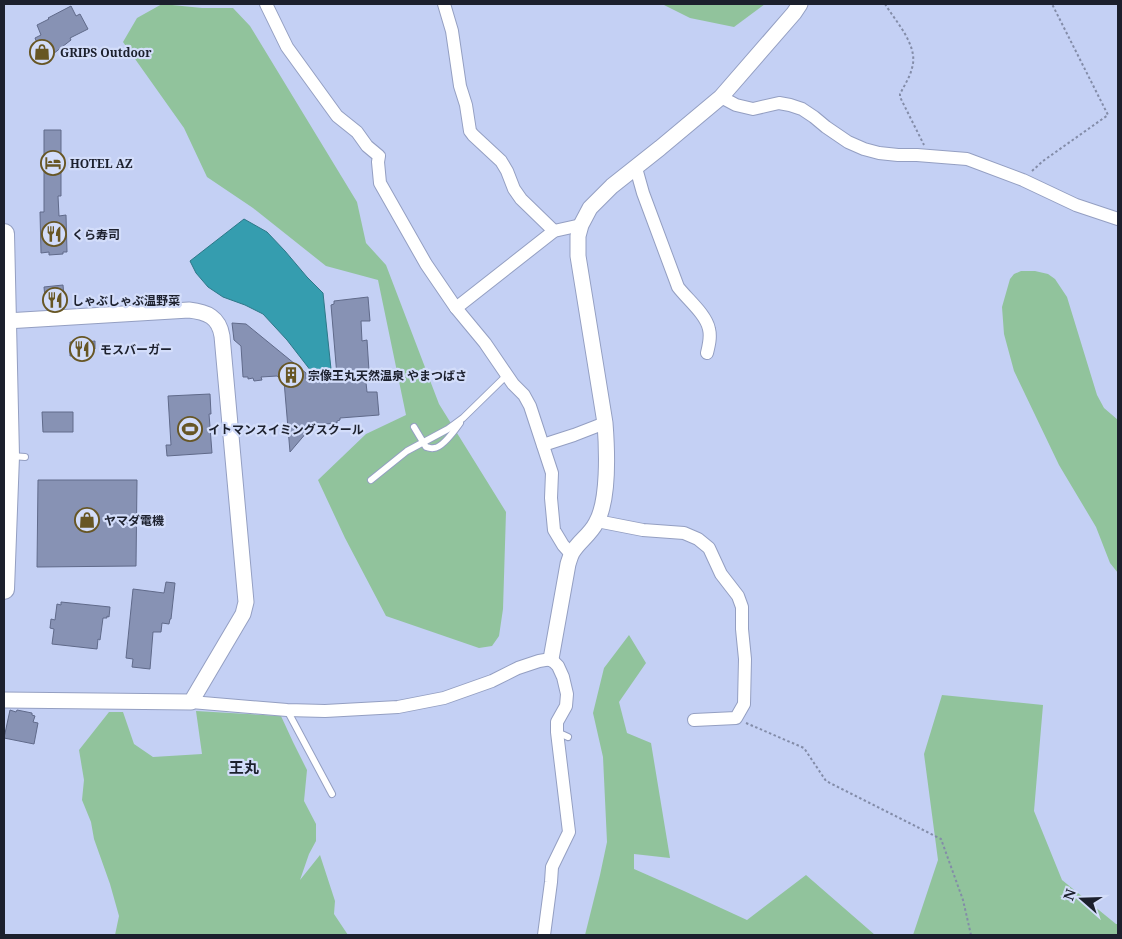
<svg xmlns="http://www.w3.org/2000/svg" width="1122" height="939" font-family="'Noto Serif','Noto Sans JP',serif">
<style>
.green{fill:#91c39c}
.water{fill:#359daf;stroke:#2e7888}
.building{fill:#8792b4;stroke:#606a8a}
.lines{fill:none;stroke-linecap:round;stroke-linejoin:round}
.service-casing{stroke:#949fc2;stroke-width:8}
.minor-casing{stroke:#949fc2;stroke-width:14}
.tertiary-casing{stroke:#949fc2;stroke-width:17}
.trunk-casing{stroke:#949fc2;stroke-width:22}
.path{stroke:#838ca8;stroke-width:2;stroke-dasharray:2.5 2.5;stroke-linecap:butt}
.service{stroke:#fff;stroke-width:6}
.minor{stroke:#fff;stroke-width:12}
.tertiary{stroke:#fff;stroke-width:15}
.trunk{stroke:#fff;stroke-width:20}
.labels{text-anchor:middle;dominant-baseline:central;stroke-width:4.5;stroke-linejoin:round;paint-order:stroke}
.poi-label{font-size:12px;font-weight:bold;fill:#1c202d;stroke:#d3ddfa;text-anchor:start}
.quarter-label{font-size:15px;font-weight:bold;fill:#1c202d;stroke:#d3ddfa}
</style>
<rect width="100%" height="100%" fill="#c4d0f4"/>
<g class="green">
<polygon points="162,4 202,8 233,8 250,26 357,202 366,243 386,265 439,404 506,512 503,609 499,636 492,646 479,648 386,616 345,538 318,480 366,434 406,415 378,280 326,266 253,208 207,177 184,128 123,42 137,18"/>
<polygon points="662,4 765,4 734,27 690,18"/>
<polygon points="1021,271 1035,271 1048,274 1055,279 1067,297 1097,395 1104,408 1118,420 1118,573 1110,563 1096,527 1059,465 1014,371 1004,334 1002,307 1010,279 1014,274"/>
<polygon points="629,635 646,663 619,702 627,733 651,743 670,858 634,854 634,869 684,891 747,920 806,875 875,935 585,935 600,875 607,842 603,757 593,713 604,668"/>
<polygon points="942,695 1043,705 1034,811 1062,880 1116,924 1118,924 1118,935 913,935 938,860 924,754"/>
<polygon points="196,711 281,716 293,742 307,770 304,801 316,824 316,841 309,854 300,880 320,855 335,901 334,914 348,935 115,935 119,916 110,884 94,839 91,822 82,800 84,780 79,750 109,712 123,712 134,744 153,757 202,754"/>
</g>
<polygon class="water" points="244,219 267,232 285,251 307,277 323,293 331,369 311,371 287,340 263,314 245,305 223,297 208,287 196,273 190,261"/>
<g class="building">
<polygon points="71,6 76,16 80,14 88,29 70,38 71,40 44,61 35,38 41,35 37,25 49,19 48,18"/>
<polygon points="44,130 61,130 61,196 58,196 59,216 66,215 67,252 63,252 63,254 49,255 49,252 41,253 40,212 44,212"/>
<polygon points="63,285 65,307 46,308 44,287"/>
<polygon points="368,297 370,321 361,321 362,341 367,340 369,371 369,373 365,373 367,392 377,392 379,415 340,418 340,420 337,421 337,423 313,425 290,452 284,381 277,376 261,377 262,380 254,381 253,378 248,379 248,377 243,377 241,346 234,340 232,323 246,324 306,373 306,379 337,376 331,305 334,304 334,301"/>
<polygon points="87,338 87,342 95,341 95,349 92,349 92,353 89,353 88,354 70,356 70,342 75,342 75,339"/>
<polygon points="210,394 211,414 209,414 212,453 167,456 166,445 171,445 168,396"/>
<polygon points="42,412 73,412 73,432 43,432"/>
<polygon points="38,480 137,480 136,566 37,567"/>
<polygon points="166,582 175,583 171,619 170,619 169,624 162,623 161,632 153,632 150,669 132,667 133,659 126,658 133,589 164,593"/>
<polygon points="61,602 110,607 109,617 107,616 107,618 103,618 100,640 98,639 97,649 52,644 54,629 50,628 51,619 55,620 57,604 61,605"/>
<polygon points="10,710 16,712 17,710 32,713 32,715 35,716 33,722 38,723 34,744 4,738"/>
</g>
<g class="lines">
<defs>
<g id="service">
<path d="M414 427 426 447C428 447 431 449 434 448 442 448 455 430 460 423"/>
<polyline points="12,456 25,457"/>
<polyline points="371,480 407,451 448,429 463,418 507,375"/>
<polyline points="287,710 332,794"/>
<polyline points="557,732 568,737"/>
</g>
<g id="minor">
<polyline points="266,4 287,47 337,116 357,132 367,146 379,156 378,162 380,183 426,264 456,308 485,343 513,384 524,395 530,406 552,473 551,498 554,530 563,545 571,554"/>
<polyline points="444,4 452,31 460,86 466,105 470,131 473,135 501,161 507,171 514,189 521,199 554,231"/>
<polyline points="721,97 736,105 753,109 779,103 790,105 802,109 814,117 826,127 848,142 864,149 879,153 898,155 917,155 967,159 1023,180 1076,205 1118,219"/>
<path d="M636 168 643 193 678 287C687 299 706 314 709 329 711 337 709 345 707 353"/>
<polyline points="456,308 554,231 581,225"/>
<polyline points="543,445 574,435 605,423"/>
<polyline points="597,521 643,530 684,533 698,539 709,548 721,574 738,596 742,607 742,629 745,659 744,704 736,718 694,720"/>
<polyline points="191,702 287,710 325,711 398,707 444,698 492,681 518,668 539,661 551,659 558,666 563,677 567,694 566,706 557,722 557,732 569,832 552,867 551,882 544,935"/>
</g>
<g id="tertiary">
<path d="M551 659 568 564C569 561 570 557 572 553 578 542 590 535 596 523 609 501 607 449 605 423L578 256V236L581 225 590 208 612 186 660 148 721 97 794 13 800 4"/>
<path d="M4 700 191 702 243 614 246 602 222 336C219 317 207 312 189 310L6 321"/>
</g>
<polyline id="trunk" points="4,234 9,456 4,589"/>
</defs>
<use href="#service" class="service-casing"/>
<use href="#minor" class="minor-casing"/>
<use href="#tertiary" class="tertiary-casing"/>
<use href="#trunk" class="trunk-casing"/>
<g class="path">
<path d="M885 4C896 22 919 46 912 68 910 77 904 86 900 94V97L924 145"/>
<polyline points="1032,171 1043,161 1108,115 1052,4"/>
<polyline points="746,723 804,748 826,781 941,839 963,900 971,935"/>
</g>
<use href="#service" class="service"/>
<use href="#minor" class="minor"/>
<use href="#tertiary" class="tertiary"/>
<use href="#trunk" class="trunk"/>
</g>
<defs>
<symbol id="shop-ring" viewBox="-11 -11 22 22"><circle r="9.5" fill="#d3ddfa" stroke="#675624" stroke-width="1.5"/><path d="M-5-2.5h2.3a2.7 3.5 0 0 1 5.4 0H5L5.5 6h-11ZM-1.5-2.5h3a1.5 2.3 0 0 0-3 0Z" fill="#675624"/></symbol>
<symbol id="hotel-ring" viewBox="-11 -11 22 22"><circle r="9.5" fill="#d3ddfa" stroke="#675624" stroke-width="1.5"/><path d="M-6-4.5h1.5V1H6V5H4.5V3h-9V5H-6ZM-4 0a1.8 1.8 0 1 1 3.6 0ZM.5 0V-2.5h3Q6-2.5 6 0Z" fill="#675624"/></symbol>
<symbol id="restaurant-ring" viewBox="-11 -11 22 22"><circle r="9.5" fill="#d3ddfa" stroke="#675624" stroke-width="1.5"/><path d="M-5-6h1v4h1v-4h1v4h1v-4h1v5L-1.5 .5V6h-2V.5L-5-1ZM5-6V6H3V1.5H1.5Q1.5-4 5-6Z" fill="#675624"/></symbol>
<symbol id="building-ring" viewBox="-11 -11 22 22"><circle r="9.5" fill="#d3ddfa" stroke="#675624" stroke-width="1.5"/><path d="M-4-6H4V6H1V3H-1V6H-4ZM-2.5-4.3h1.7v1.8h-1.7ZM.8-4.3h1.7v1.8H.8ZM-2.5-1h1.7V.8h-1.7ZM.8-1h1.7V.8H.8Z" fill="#675624"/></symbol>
<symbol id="stadium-ring" viewBox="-11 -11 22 22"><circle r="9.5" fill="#d3ddfa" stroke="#675624" stroke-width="1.5"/><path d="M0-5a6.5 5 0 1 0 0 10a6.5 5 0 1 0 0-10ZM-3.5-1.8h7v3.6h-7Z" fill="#675624"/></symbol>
</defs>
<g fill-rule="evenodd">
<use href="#shop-ring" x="28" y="38" width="28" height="28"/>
<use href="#hotel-ring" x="39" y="149" width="28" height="28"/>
<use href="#restaurant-ring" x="40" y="220" width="28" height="28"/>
<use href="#restaurant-ring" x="41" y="286" width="28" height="28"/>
<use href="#restaurant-ring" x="68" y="335" width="28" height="28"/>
<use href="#building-ring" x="277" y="361" width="28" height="28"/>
<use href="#stadium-ring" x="176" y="415" width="28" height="28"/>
<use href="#shop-ring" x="73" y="506" width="28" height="28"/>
</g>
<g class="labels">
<g class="poi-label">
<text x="60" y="52">GRIPS Outdoor</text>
<text x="70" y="163">HOTEL AZ</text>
<text x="72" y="234">くら寿司</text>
<text x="72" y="300">しゃぶしゃぶ温野菜</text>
<text x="100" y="349">モスバーガー</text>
<text x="308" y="375">宗像王丸天然温泉 やまつばさ</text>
<text x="208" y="429">イトマンスイミングスクール</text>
<text x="104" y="520">ヤマダ電機</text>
</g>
<g class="quarter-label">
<text x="244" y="767">王丸</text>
</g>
</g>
<rect width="1122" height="939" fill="none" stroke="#1c202d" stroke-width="10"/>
<g transform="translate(1082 899) rotate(290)" stroke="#d3ddfa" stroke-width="4" paint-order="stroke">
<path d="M0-4L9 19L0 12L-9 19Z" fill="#1c202d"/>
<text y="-8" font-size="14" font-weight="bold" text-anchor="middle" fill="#1c202d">N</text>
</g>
</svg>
